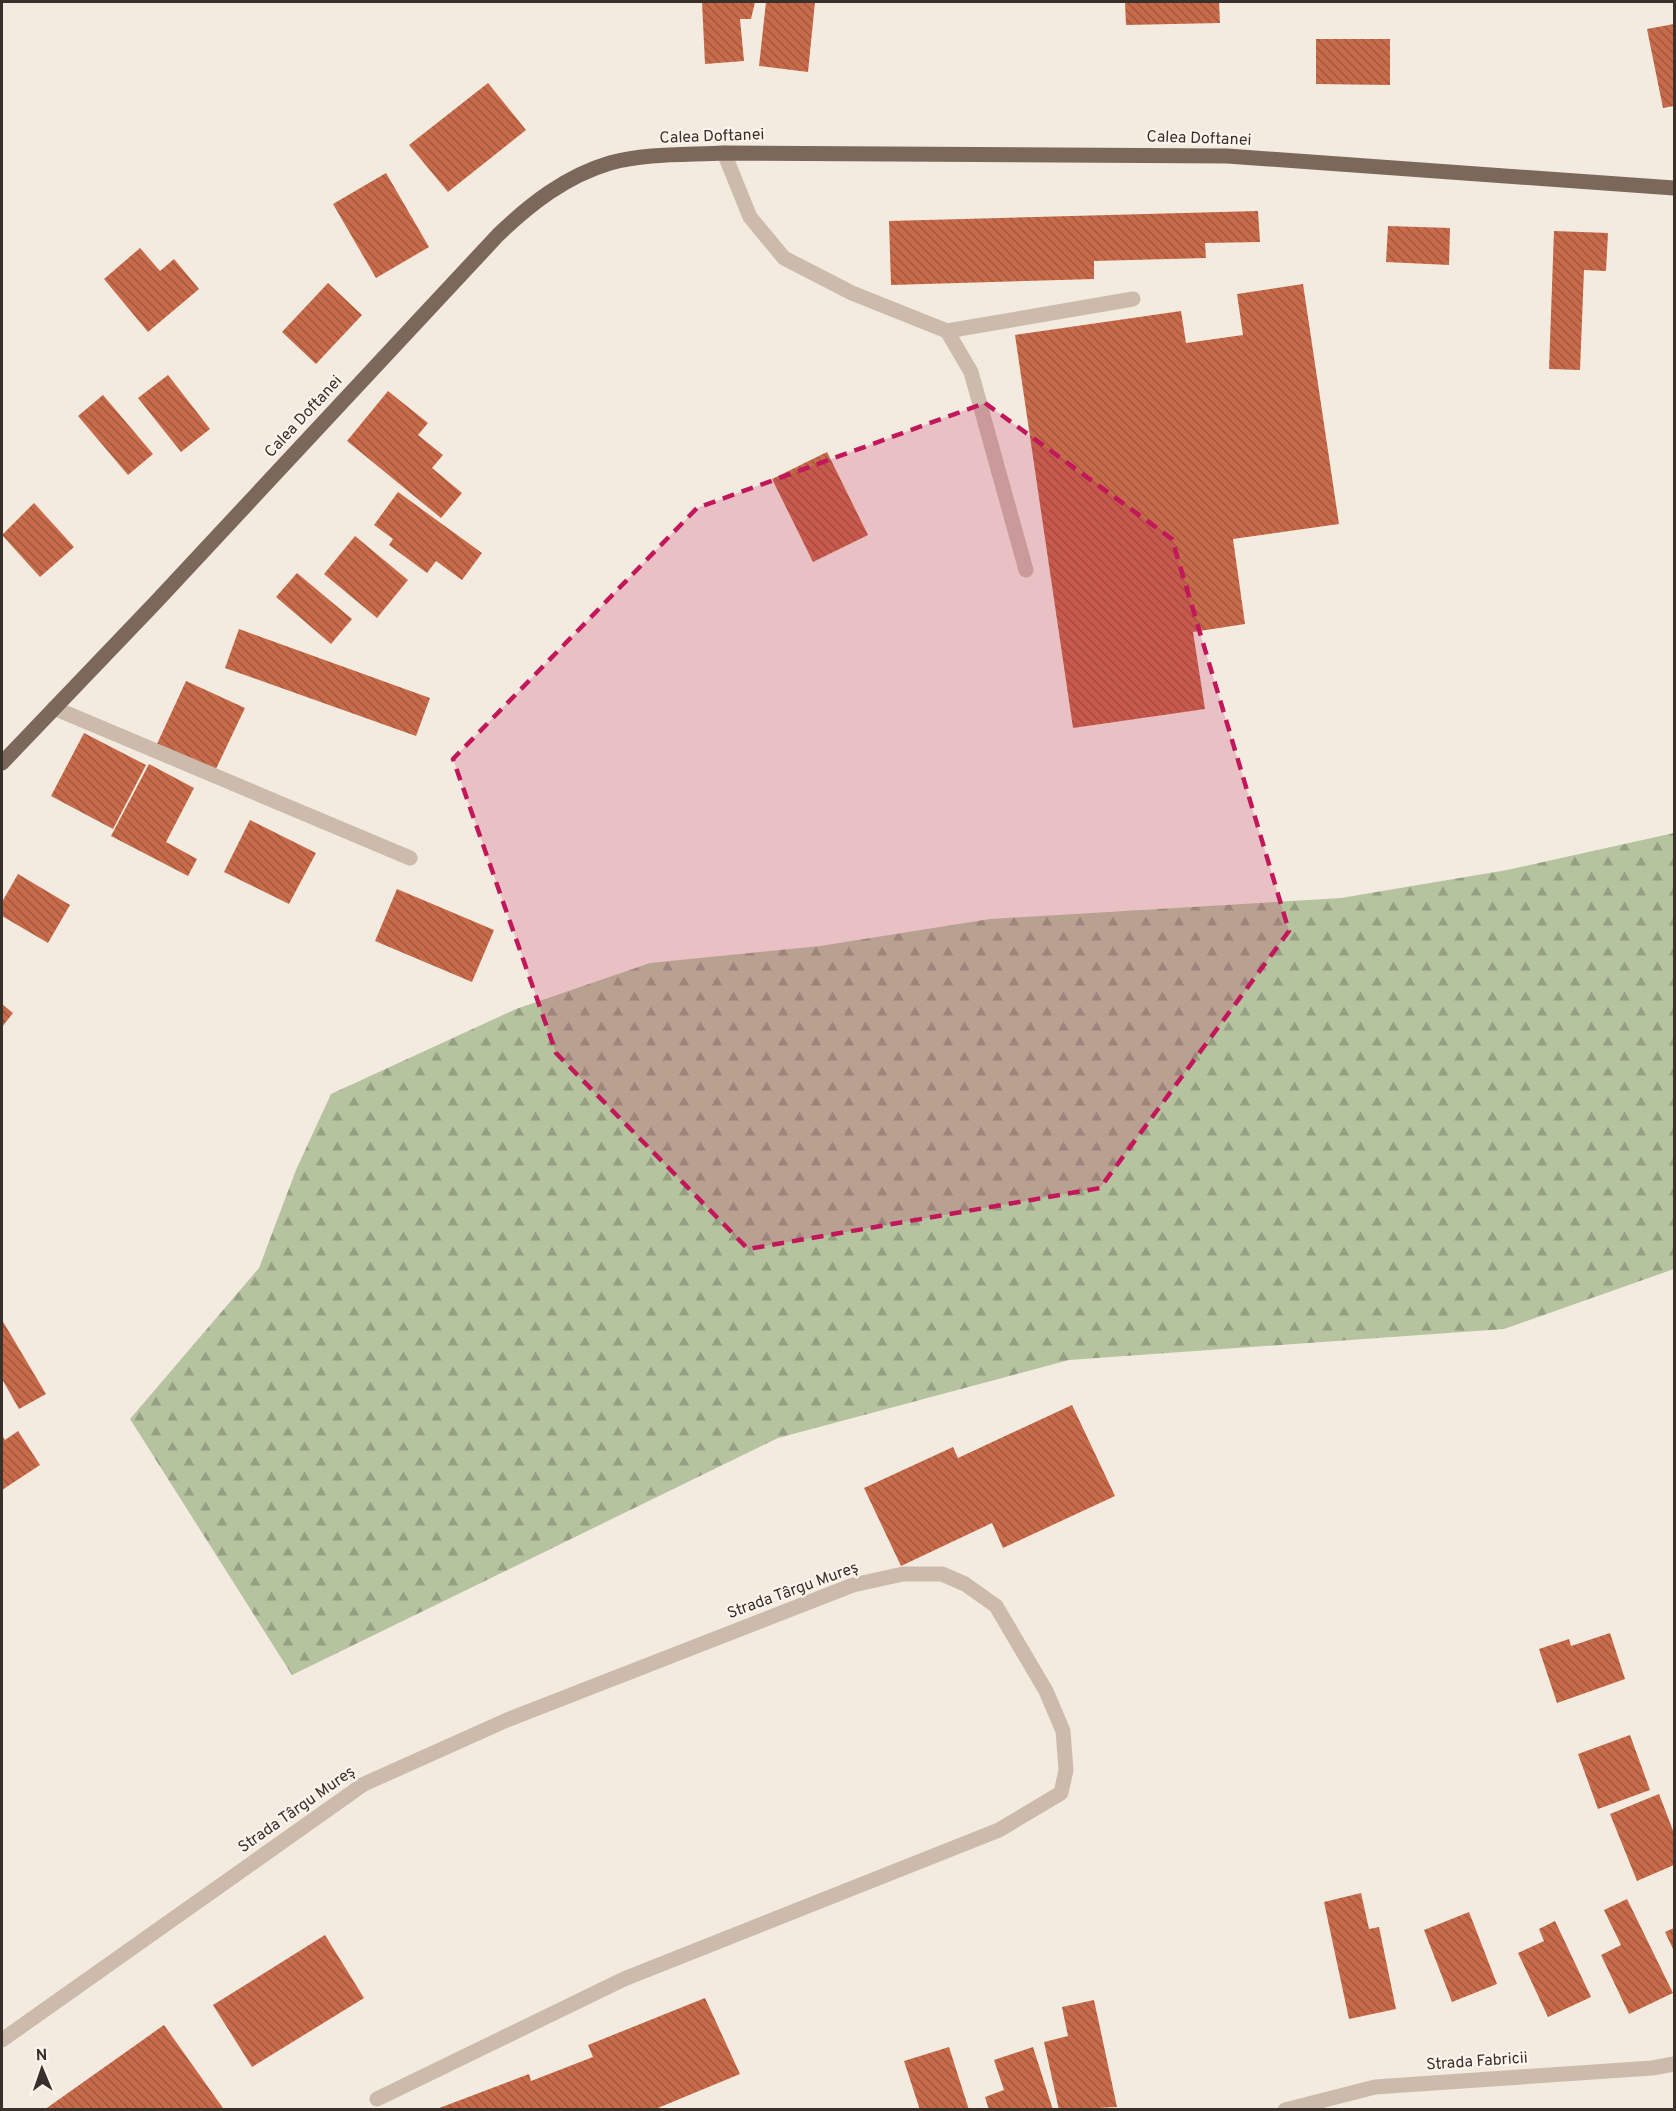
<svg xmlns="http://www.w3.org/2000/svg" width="1676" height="2111" font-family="Overpass,sans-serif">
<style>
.forest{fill:url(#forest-firs)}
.building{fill:url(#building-back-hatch)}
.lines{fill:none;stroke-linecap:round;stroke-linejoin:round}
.minor{stroke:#ccbbab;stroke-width:15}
.major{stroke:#7c675b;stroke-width:15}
.marked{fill:#c2185b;fill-opacity:0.2;stroke:#c2185b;stroke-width:4.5;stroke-dasharray:12 8;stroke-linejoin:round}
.labels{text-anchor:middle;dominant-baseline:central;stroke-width:4.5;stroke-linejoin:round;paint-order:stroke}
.street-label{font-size:16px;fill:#3a302a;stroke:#fbf5ed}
</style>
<defs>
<pattern id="forest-firs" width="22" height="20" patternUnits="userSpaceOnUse" patternTransform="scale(1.5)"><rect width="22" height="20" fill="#b6c39f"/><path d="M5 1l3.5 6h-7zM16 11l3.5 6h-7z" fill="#959f82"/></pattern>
<pattern id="building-back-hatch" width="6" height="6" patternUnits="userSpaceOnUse" patternTransform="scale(1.5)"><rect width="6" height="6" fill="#c76b4a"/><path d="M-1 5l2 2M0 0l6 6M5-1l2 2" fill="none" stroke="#a3583e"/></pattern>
</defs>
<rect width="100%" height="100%" fill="#f3ebe0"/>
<polygon class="forest" points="1674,833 1674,1269 1504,1329 1069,1360 778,1438 292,1675 130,1419 259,1268 296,1170 331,1094 516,1009 650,963 820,946 990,919 1341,898 1507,870"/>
<g class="building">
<polygon points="702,2 755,2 751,19 740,19 744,61 705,64"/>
<polygon points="766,2 815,2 808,72 759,66"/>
<polygon points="1125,2 1219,2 1220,23 1126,25"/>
<polygon points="1674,24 1674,106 1663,108 1647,29"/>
<polygon points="1316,39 1390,39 1390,85 1316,84"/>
<polygon points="488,83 526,130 448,192 409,145"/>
<polygon points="386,173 429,247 376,278 333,204"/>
<polygon points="1258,211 1260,242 1205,243 1206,258 1094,261 1094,279 891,285 889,221"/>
<polygon points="1388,226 1450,228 1449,265 1386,262"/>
<polygon points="1554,231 1608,233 1606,271 1584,270 1580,370 1549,369"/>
<polygon points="140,248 160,271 174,259 199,289 148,332 104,279"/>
<polygon points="328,283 362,315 316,364 282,332"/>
<polygon points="1303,284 1339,524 1233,539 1245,624 1193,632 1205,709 1073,728 1015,335 1181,311 1186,343 1243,335 1237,294"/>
<polygon points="168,375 210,429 181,452 138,398"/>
<polygon points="388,391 428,423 418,435 443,455 432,468 462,493 441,518 347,441"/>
<polygon points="103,395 153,454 128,475 78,416"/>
<polygon points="827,452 868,535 813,562 772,479"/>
<polygon points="398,492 482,553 462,580 436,561 427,573 389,545 393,539 374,525"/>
<polygon points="34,503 74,547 40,577 2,535"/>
<polygon points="355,536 408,580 377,618 324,574"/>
<polygon points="297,573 352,619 331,644 276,597"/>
<polygon points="239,629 430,698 416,736 225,668"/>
<polygon points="186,681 245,708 215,771 157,744"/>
<polygon points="84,733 146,765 113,829 51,796"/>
<polygon points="149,764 194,788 166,842 197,859 188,876 111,836"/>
<polygon points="250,820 316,853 289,904 224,872"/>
<polygon points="18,874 70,905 48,943 2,916 2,902"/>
<polygon points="397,889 494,930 472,982 375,941"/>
<polygon points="2,1004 13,1013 2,1027"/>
<polygon points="2,1320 46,1394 19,1409 2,1379"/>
<polygon points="1072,1405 1115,1496 1003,1548 992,1523 901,1566 864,1488 953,1447 958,1458"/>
<polygon points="18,1431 40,1465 2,1490 2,1435 5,1440"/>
<polygon points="1610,1633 1625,1679 1557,1703 1539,1649 1569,1639 1571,1646"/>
<polygon points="1630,1735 1650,1790 1598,1809 1578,1754"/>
<polygon points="1659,1794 1674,1833 1674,1865 1637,1881 1610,1814"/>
<polygon points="1361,1893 1369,1929 1379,1927 1396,2009 1349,2019 1324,1902"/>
<polygon points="1627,1899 1673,1993 1629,2014 1601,1955 1621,1945 1604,1910"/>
<polygon points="1469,1912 1497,1984 1452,2002 1424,1930"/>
<polygon points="1555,1921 1591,1997 1548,2017 1518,1953 1544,1941 1539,1929"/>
<polygon points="1674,1928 1674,1951 1665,1932"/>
<polygon points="325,1935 364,1998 252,2067 213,2005"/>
<polygon points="705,1998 740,2074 653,2110 434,2110 529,2074 531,2081 593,2057 588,2045"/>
<polygon points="1094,2000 1117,2107 1059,2110 1044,2042 1068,2036 1062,2007"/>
<polygon points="164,2025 223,2108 44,2110"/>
<polygon points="949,2047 969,2110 920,2110 904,2061"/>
<polygon points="1033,2047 1053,2110 989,2110 985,2097 1004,2090 994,2060"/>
</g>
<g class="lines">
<g class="minor">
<polyline points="724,153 750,217 784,258 852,293 947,331 1133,299"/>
<polyline points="947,331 971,372 1026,570"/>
<polyline points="54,708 410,858"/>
<polyline points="2,2040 364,1784 507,1720 853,1585 903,1574 942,1574 965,1584 996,1606 1046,1691 1063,1731 1066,1770 1061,1793 999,1830 624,1979 377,2099"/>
<polyline points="1285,2110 1375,2087 1652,2068 1674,2064"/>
</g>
<path class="major" d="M2 763 156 602 498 235C530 204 566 176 610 163 645 153 687 155 724 153L1227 156 1674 188"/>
</g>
<path class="marked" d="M985 403 1172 539 1289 931 1100 1188 748 1249 556 1053 453 759 697 508Z"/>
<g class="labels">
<g class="street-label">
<text transform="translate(712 137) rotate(-2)">Calea Doftanei</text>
<text transform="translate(1199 139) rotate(2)">Calea Doftanei</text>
<text transform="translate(304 417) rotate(-47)">Calea Doftanei</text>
<text transform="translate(793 1591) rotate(-20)">Strada Târgu Mureș</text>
<text transform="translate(297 1810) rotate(-35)">Strada Târgu Mureș</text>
<text transform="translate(1477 2062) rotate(-4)">Strada Fabricii</text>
</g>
</g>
<rect width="1676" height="2111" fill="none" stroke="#3a302a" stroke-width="6"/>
<g transform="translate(42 2069) rotate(358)" stroke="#fbf5ed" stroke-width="4.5" paint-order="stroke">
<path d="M0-4.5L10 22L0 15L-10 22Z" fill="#3a302a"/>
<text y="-9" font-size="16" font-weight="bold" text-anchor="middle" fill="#3a302a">N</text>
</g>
</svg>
